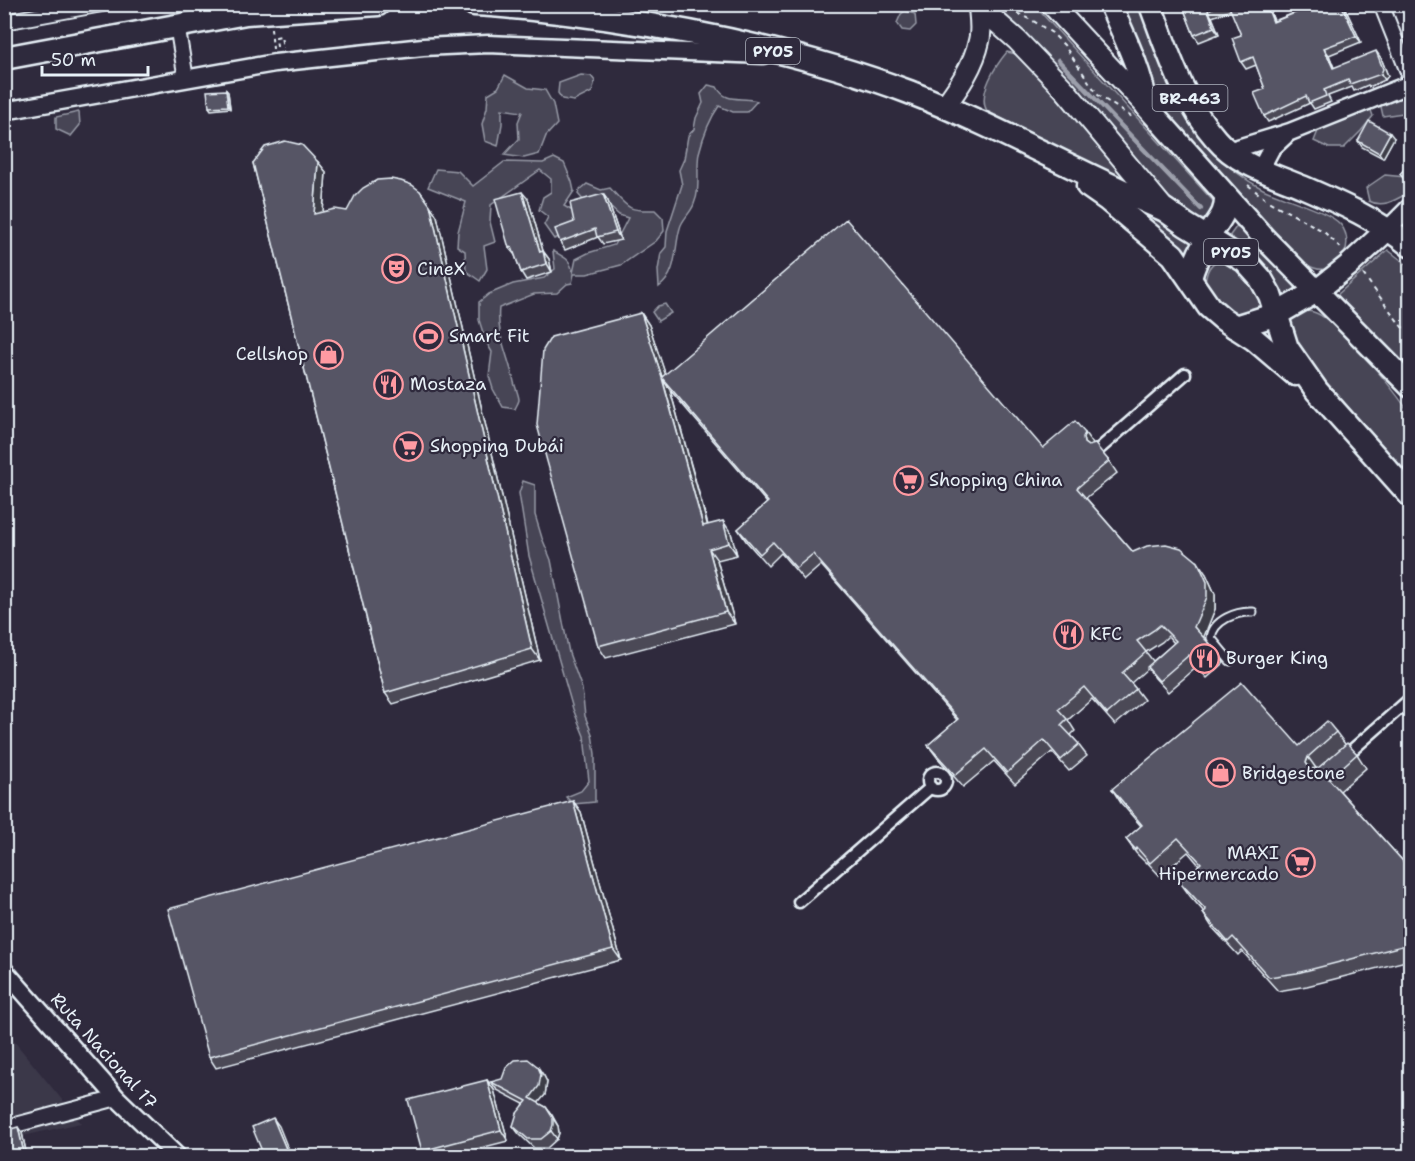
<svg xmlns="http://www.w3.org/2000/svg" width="1415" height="1161" font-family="'Shantell Sans',sans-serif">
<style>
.built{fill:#3b3749}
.green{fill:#464455;stroke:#979aa6;stroke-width:1.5}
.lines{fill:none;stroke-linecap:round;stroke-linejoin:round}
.stream{stroke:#9c9fab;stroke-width:4.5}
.service-casing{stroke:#e8f1f8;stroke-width:11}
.pedestrian-casing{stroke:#e8f1f8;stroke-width:15}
.minor-casing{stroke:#e8f1f8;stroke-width:18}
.tertiary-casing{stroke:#e8f1f8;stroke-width:21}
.secondary-casing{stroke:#e8f1f8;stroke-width:24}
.primary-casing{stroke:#e8f1f8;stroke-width:26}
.trunk-casing{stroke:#e8f1f8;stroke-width:27}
.path{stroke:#e8f1f8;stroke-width:2;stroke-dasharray:4.5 4.5;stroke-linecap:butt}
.service{stroke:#2f2a3d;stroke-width:7}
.pedestrian{stroke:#2f2a3d;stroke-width:10}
.minor{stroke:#2f2a3d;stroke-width:14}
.tertiary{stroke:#2f2a3d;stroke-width:16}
.secondary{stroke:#2f2a3d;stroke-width:20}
.primary{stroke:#2f2a3d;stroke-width:21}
.trunk{stroke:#2f2a3d;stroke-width:22}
.wall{fill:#4b4957;stroke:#e8f1f8;stroke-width:1.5;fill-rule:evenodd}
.shaded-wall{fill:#3d3c47;stroke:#e8f1f8;stroke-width:1.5}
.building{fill:#575565;stroke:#e8f1f8;stroke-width:1.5}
.labels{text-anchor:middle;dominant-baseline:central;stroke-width:4.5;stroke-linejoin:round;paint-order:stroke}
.shield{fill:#2f2a3d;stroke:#b0b5c0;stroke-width:1.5}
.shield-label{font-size:16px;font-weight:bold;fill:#e8f1f8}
.poi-label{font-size:18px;fill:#e8f1f8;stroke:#2f2a3d;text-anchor:start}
.street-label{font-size:18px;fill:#e8f1f8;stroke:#2f2a3d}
</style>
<rect width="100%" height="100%" fill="#2f2a3d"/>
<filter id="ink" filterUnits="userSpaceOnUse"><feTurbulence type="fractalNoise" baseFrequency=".0167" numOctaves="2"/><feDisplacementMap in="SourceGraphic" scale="12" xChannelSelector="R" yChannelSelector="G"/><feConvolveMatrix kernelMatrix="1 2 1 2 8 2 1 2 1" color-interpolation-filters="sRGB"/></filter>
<g filter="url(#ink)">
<polygon class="built" points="5,1030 81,1123 5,1140"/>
<g class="green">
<polygon points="996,5 1034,5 1214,202 1216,206 1206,220 1195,218 1173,202 1035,45"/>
<path d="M1121 5H1139C1150 34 1161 70 1176 98 1195 135 1225 170 1263 189 1281 198 1330 211 1341 225 1358 247 1335 283 1306 264L1216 174 1175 125 1162 105Z"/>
<polygon points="905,11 915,14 916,25 910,31 902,30 897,23 901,14"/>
<path d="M1007 52 1016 54 1031 67 1129 183 987 111C977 94 996 65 1007 52Z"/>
<polygon points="505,75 528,88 545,90 553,104 557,124 546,136 539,154 524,158 504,155 519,139 518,122 522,112 502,109 502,124 498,146 485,141 482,124 487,108 488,94 498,88"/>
<polygon points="581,75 591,76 595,81 592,92 574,101 562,99 558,93 559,83"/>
<path d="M708 85 717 87C726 104 740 96 757 101L747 112H733L719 106C709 120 703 137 699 153 696 170 701 188 694 204 691 213 682 219 680 228 674 248 678 273 659 287L658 270 661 253 666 247 667 231 682 185 679 170 684 159 688 136 694 129 696 118 703 103 701 94Z"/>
<polygon points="1410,87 1410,105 1403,113 1383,116 1379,98"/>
<polygon points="1368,102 1373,116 1361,131 1344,148 1329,148 1314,141 1318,131"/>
<polygon points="79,112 80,125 71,136 56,129 56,117"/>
<polygon points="554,158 564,163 572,182 574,191 564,206 576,213 572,232 554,239 544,225 548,217 539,210 543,197 551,192 551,179 540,170 491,205 490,222 495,242 484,246 487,269 480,281 466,271 465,251 457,246 458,232 466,202 428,187 436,169 458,171 473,186 504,162 543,163"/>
<path d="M1385 175 1405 177 1406 194C1394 201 1382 208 1369 201L1366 188Z"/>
<path d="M587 184 601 190 610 188C628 208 627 211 655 210L663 218 664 231 656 241 621 265 587 274H574L572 283 567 284 557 293 534 294 499 308C496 334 509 357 514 382 515 387 519 395 519 400 518 404 516 406 515 409L503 407 493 389 489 376 492 352 486 342 479 320V302L489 294 513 284 544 278 555 269 553 251C566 258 570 259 573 273L576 259 588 253 614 245 628 218 619 215 601 199 584 201 578 194 579 191Z"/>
<polygon points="1097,184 1153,216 1192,241 1188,254 1186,254"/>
<polygon points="1236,227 1240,229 1295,286 1296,294 1284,300 1226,241"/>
<polygon points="1388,250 1410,267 1410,368 1340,301 1337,295"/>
<path d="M1221 259 1248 274 1261 302 1253 313 1236 316 1215 301 1205 282C1207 270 1210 263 1221 259Z"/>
<polygon points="665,304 671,313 658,321 652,312 658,306"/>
<path d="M1302 312C1307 311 1312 311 1316 313 1339 322 1396 392 1410 414V477L1313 367 1292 338 1289 325 1290 320Z"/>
<polygon points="523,481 535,485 535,515 542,538 551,560 569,653 582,689 585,716 592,734 595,754 595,802 573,804 566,797 581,791 589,781 584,736 573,709 529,556 519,493"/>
</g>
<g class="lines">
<polyline class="stream" points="1058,60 1201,209"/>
<defs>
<path id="service" d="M1230 661 1211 638C1213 620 1237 611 1253 612"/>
<g id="pedestrian">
<polyline points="1098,450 1185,374"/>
<polyline points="1343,758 1410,699"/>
<circle cx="937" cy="781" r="9"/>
<polyline points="799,902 931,787"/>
</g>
<g id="minor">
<polyline points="1381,4 1410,77"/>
<polyline points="4,22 102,4"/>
<polyline points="177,25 186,79"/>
<polyline points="4,1128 117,1098"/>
</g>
<g id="tertiary">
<polyline points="4,111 275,63 423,47 488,44 763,55"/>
<polyline points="1228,151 1290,132 1410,84"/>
<polyline points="1260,170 1271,149 1285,136"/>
<polyline points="1388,229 1410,207"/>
<polyline points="4,970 117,1098 177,1156"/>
</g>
<g id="secondary">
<polyline points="976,4 1017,40 1066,91 1165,210"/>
<polyline points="1051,4 1147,107"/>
<path d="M944 107C959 87 974 65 979 41 982 31 980 18 979 8"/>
</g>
<g id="primary">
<path d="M1110 4C1125 38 1141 70 1147 107L1266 240 1410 386"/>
<path d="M1150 4C1167 49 1183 102 1216 139 1238 165 1272 174 1303 187 1340 203 1379 220 1410 246"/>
<polyline points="1315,292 1348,266 1388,229"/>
</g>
<g id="trunk">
<path d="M474 4C517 6 561 12 605 18 708 33 811 55 909 92 997 126 1078 173 1165 210L1186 225 1245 261 1261 279 1270 295 1287 348 1317 391 1410 495"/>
<polyline points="4,58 246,13 378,4"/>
<polyline points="1088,186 1108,200 1173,255 1209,307 1223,319 1254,339 1295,374"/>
<path d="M1190 278C1194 264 1200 251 1207 239 1215 223 1227 216 1226 197"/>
<polyline points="1235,327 1277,314 1315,292"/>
</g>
</defs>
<use href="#service" class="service-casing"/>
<use href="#pedestrian" class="pedestrian-casing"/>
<use href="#minor" class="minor-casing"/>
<use href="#tertiary" class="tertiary-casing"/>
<use href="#secondary" class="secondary-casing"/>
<use href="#primary" class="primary-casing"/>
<use href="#trunk" class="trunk-casing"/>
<g class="path">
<polyline points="1009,9 1035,22 1052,33 1064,45 1098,95 1133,118"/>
<polyline points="271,28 273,49"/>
<polyline points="277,47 276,37 281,36 283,48"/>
<polyline points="1248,185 1268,201 1323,231 1342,249"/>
<polyline points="1363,274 1402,327 1410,330"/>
</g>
<use href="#service" class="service"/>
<use href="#pedestrian" class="pedestrian"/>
<use href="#minor" class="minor"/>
<use href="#tertiary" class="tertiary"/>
<use href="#secondary" class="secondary"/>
<use href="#primary" class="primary"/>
<use href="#trunk" class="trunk"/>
</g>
<g class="wall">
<polygon points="1182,4 1254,4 1256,8 1266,4 1270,11 1274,21 1317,4 1343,4 1361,42 1329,55 1334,68 1381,58 1388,76 1385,80 1369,87 1368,85 1354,91 1352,87 1328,96 1331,102 1314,109 1310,103 1268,122 1264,116 1265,89 1256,65 1246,69 1241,62 1241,35 1231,10 1212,17 1219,34 1199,42 1194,35"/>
<polygon points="226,90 228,92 230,108 211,110 209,107"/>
<polygon points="1394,138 1383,158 1362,147 1358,141"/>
<polygon points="318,162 326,172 323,212 347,211 420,191 437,216 540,660 393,704 385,693 253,163"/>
<polygon points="1410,163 1410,187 1400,174"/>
<polygon points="603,194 608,201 621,240 603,244 598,237 565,250 560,242 574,222"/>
<polygon points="528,199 543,251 549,259 552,272 526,280 521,272 515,255 509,248"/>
<path d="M641 313 649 325 665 374 1043 448 1093 445 1109 461 1117 473 1086 498 1133 552 1206 574 1215 594V609L1203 637 1216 651 1224 663 1207 678 1197 667 1168 692 1155 678 1148 668 1131 683 1144 700 1115 725 1092 699 1068 720 1075 731 1071 735 1087 756 1069 771 1052 752 1015 784 994 761 963 787 937 757 928 745 957 720 821 565 804 580 781 553 768 566 746 541 738 529 767 503 670 390 708 525 731 533 737 555 717 560 735 624 606 658 598 646ZM1168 636 1174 643 1153 661 1146 652 1162 642Z"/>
<polygon points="1336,732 1345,744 1357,754 1366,768 1340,791 1410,869 1410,960 1307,986 1278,991 1242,951 1238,955 1212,927 1203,913 1204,912 1190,896 1180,882 1199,865 1188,852 1160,876 1147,862 1146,863 1136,853 1126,839 1141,826 1121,803 1112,789 1299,746"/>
<polygon points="573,801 581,812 621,960 216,1068 209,1057"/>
<polygon points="544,1076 547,1082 545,1095 538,1103 546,1107 552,1115 558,1126 559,1133 557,1139 547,1148 534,1148 519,1134 513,1126 524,1104 497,1090 491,1082"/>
<polygon points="487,1080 494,1090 508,1141 449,1156 426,1156 422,1151"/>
<polygon points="22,1133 27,1156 4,1156"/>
</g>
<g class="shaded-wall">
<polygon points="1266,4 1270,11 1277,28 1273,22"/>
<polygon points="1341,4 1343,4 1361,42 1356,36"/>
<polygon points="1208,10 1212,17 1219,34 1214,27"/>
<polygon points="1324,48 1329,55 1337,75 1333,68"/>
<polygon points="1376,51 1381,58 1388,76 1385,80 1381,74"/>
<polygon points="226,90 228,92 230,108 228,106"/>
<polygon points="1390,133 1394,138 1383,158 1379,153"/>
<polygon points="318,162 326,172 322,225 314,214"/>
<polygon points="522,192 528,199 545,258 543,251 549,259 552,272 540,252"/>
<polygon points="603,194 608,201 621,240 616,232"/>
<polygon points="430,205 437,216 540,660 532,649"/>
<polygon points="641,313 649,325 669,385 662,378 670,390 711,538 703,526 662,377"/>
<polygon points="1085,433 1093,444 1091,448 1084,443 1083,437"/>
<polygon points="723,521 731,533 737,555 729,543"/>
<polygon points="709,549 717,560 735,624 726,612"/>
<polygon points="1198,562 1206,574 1215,594 1215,609 1203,639 1194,627"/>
<polygon points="1308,757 1318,771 1316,777 1306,763"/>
<polygon points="573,801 581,812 621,960 613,949"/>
<polygon points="538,1067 544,1076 547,1082 545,1095 535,1107 530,1098"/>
<polygon points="487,1080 494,1090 508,1141 501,1130"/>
<polygon points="546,1107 558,1126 559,1133 557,1139 551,1131"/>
<polygon points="273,1118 279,1126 291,1156 289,1156"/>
<polygon points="18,1127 22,1133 27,1156 24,1153"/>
</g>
<g class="building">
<polygon points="1182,4 1222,4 1208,10 1214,27 1194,35"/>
<polygon points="1228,4 1253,4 1254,9 1266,4 1273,22 1317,4 1341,4 1356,36 1324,48 1333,68 1376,51 1383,69 1381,74 1364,80 1364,79 1350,84 1348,80 1324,90 1326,96 1309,103 1306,96 1264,116 1254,93 1265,89 1253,57 1241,62 1232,38 1241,35"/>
<polygon points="226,90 228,106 209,107 207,91"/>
<polygon points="1369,121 1390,133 1379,153 1358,141"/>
<polygon points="285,141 302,145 318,162 314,214 335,209 347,211 355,196 363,188 377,180 391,179 401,181 412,185 420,191 430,205 532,649 385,693 253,163 265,147"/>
<polygon points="1410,163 1410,180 1408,182 1400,174"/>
<polygon points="522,192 540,252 543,251 546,264 521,272 512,247 509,248 495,199"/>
<polygon points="603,194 616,232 597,237 595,229 560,242 555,229 574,222 570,203"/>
<polygon points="846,219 1043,448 1075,421 1085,433 1083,437 1084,443 1088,446 1095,444 1109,461 1077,488 1133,552 1147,546 1166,544 1181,548 1198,562 1207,582 1207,597 1194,627 1216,651 1199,666 1189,655 1159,681 1147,667 1176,641 1160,625 1154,630 1137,641 1146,652 1122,673 1136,689 1107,714 1084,687 1058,709 1067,719 1061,725 1079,744 1061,760 1044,740 1007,773 986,749 955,775 928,745 958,719 813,554 796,568 773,542 760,554 738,529 768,502 662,378 703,526 723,521 729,543 709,549 726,612 598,646 537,425 543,350 551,337 641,313 662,377"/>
<polygon points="1242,682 1299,746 1327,721 1336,732 1308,757 1306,763 1310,769 1318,768 1347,743 1357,754 1329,779 1410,869 1410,944 1297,973 1269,977 1233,937 1228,942 1203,913 1206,910 1180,882 1201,863 1178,838 1150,863 1137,848 1136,850 1126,839 1142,825 1112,789"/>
<polygon points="573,801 613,949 209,1057 168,909"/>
<polygon points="528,1059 538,1067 541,1074 539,1086 530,1098 546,1107 553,1118 553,1125 551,1131 541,1139 528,1139 513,1126 517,1113 527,1101 491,1082 502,1079 506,1068 515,1060"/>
<polygon points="487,1080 501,1130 422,1151 408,1100"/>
<polygon points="273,1118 289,1156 264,1156 252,1127"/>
<polygon points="18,1127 24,1153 16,1154 16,1156 4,1156 4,1131"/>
</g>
</g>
<defs>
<symbol id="theatre-ring" viewBox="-11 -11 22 22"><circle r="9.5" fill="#2f2a3d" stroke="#ff9aa2" stroke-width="1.5"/><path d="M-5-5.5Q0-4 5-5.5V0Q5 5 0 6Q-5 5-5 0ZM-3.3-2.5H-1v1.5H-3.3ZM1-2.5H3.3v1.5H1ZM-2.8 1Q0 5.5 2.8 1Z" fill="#ff9aa2"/></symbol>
<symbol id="stadium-ring" viewBox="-11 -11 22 22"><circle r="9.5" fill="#2f2a3d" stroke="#ff9aa2" stroke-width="1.5"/><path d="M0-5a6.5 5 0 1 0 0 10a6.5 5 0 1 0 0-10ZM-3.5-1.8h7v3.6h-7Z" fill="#ff9aa2"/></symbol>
<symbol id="shop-ring" viewBox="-11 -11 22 22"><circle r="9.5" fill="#2f2a3d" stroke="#ff9aa2" stroke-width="1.5"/><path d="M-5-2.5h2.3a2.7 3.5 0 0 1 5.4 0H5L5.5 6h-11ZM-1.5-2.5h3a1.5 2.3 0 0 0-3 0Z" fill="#ff9aa2"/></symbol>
<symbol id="restaurant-ring" viewBox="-11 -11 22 22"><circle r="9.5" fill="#2f2a3d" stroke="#ff9aa2" stroke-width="1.5"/><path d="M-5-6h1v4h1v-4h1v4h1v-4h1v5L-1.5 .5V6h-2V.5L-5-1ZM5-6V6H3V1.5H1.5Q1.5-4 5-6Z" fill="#ff9aa2"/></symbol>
<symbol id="supermarket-ring" viewBox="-11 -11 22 22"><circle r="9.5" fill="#2f2a3d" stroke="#ff9aa2" stroke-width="1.5"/><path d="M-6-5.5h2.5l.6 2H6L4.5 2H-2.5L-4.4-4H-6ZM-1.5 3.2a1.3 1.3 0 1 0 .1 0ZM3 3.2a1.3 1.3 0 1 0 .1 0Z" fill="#ff9aa2"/></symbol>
</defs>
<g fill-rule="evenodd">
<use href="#theatre-ring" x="380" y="252" width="33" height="33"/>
<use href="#stadium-ring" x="412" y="320" width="33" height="33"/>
<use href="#shop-ring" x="312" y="338" width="33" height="33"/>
<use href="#restaurant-ring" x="372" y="368" width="33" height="33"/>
<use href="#supermarket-ring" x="392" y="430" width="33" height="33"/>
<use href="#supermarket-ring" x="892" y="464" width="33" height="33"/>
<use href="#restaurant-ring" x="1052" y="618" width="33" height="33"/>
<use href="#restaurant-ring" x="1188" y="642" width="33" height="33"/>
<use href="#shop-ring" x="1204" y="756" width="33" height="33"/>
<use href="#supermarket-ring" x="1284" y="846" width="33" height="33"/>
</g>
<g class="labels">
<g class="shield">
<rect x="746" y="38" width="54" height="26" rx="4.5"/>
<rect x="1152.5" y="85" width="75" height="26" rx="4.5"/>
<rect x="1204" y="239" width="54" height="26" rx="4.5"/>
</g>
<g class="shield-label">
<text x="773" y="51">PY05</text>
<text x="1190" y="98">BR-463</text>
<text x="1231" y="252">PY05</text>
</g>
<g class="poi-label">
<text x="417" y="269">CineX</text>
<text x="449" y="336">Smart Fit</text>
<text x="308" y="354" text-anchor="end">Cellshop</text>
<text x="410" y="384">Mostaza</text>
<text x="430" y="446">Shopping Dubái</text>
<text x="929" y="480">Shopping China</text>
<text x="1090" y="634">KFC</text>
<text x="1226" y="658">Burger King</text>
<text x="1242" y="773">Bridgestone</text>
<text x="1279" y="853" text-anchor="end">MAXI<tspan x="1279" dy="21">Hipermercado</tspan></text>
</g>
<g class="street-label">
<text transform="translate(104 1051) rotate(48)">Ruta Nacional 17</text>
</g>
</g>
<rect width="1415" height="1161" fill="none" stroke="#2f2a3d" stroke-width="24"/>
<rect x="12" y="12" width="1391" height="1137" fill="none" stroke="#e8f1f8" stroke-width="2" filter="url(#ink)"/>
<path d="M42 66v9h106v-9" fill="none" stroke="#e8f1f8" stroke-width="3"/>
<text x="51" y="66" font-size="18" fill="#e8f1f8" stroke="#2f2a3d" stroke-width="4.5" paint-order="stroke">50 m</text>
</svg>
